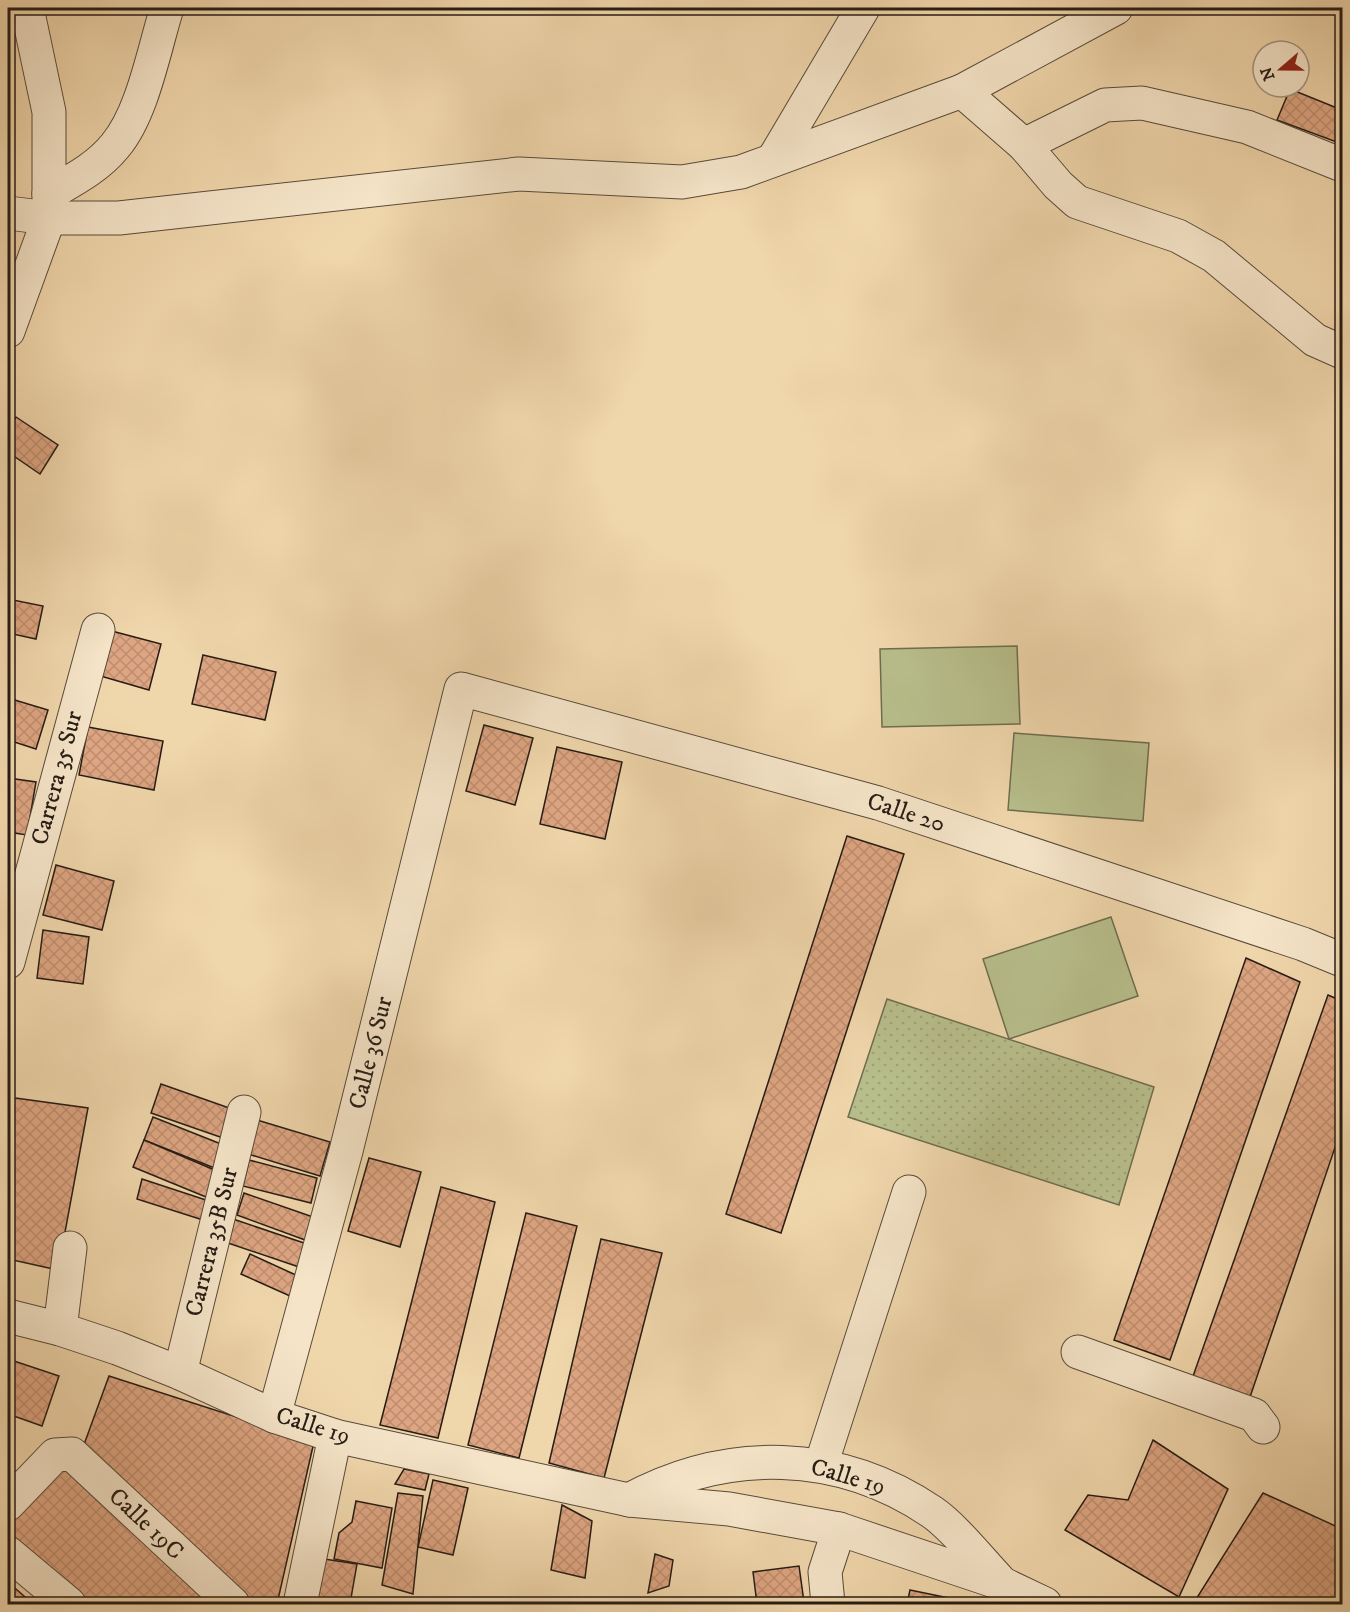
<svg xmlns="http://www.w3.org/2000/svg" width="1350" height="1612" font-family="'IM FELL DW Pica',serif">
<style>
.grass{fill:url(#grass-dots);stroke:#6e6d50;stroke-width:1.5}
.pitch{fill:#b7be8b;stroke:#6e6d50;stroke-width:1.5}
.building{fill:url(#building-cross-hatch);stroke:#261c15;stroke-width:1.5}
.lines{fill:none;stroke-linecap:round;stroke-linejoin:round}
.minor-casing{stroke:#584a3a;stroke-width:35}
.minor{stroke:#f5e4c8;stroke-width:33}
.labels{text-anchor:middle;dominant-baseline:central;stroke-width:5;stroke-linejoin:round;paint-order:stroke}
.street-label{font-size:24px;fill:#261c15;stroke:#f5e4c8}
</style>
<defs>
<pattern id="grass-dots" width="8" height="8" patternUnits="userSpaceOnUse" patternTransform="scale(1.5)"><rect width="8" height="8" fill="#b7be8b"/><path d="M2 2h.1M6 6h.1" fill="none" stroke="#9da377" stroke-width="1.8" stroke-linecap="round"/></pattern>
<pattern id="building-cross-hatch" width="8" height="8" patternUnits="userSpaceOnUse" patternTransform="scale(1.5)"><rect width="8" height="8" fill="#dda581"/><path d="M0 0l8 8M0 8l8-8" fill="none" stroke="#be8d6f"/></pattern>
</defs>
<rect width="100%" height="100%" fill="#f0d6ab"/>
<filter id="stains"><feTurbulence type="fractalNoise" baseFrequency=".00333" numOctaves="4"/><feColorMatrix values="0 0 0 0 .2 0 0 0 0 .09 0 0 0 0 .02 0 0 0 .5 -.17"/></filter>
<radialGradient id="worn" r=".72"><stop offset=".6" stop-color="#630" stop-opacity="0"/><stop offset="1" stop-color="#630" stop-opacity=".3"/></radialGradient>
<polygon class="grass" points="887,999 1154,1087 1119,1205 848,1117"/>
<g class="pitch">
<polygon points="1017,646 1020,724 882,727 880,649"/>
<polygon points="1014,733 1149,743 1143,821 1008,810"/>
<polygon points="1111,917 1138,996 1009,1039 983,959"/>
</g>
<g class="building">
<polygon points="1290,89 1342,110 1342,144 1277,120"/>
<polygon points="16,417 58,445 40,474 8,452 8,430"/>
<polygon points="8,599 43,606 36,639 8,633"/>
<polygon points="108,630 161,644 149,690 97,675"/>
<polygon points="203,655 276,672 265,720 192,704"/>
<polygon points="8,698 48,710 36,749 8,740"/>
<polygon points="484,725 533,738 515,805 466,791"/>
<polygon points="88,727 163,741 154,790 79,775"/>
<polygon points="557,747 622,762 605,839 540,824"/>
<polygon points="8,778 36,782 27,835 8,832"/>
<polygon points="847,836 904,854 781,1233 726,1214"/>
<polygon points="56,865 114,881 102,930 43,915"/>
<polygon points="43,930 89,937 83,984 37,978"/>
<polygon points="1246,958 1300,982 1170,1360 1114,1340"/>
<polygon points="1328,995 1342,1001 1342,1127 1249,1400 1192,1379"/>
<polygon points="161,1084 232,1109 223,1138 151,1113"/>
<polygon points="8,1097 88,1108 58,1270 8,1259"/>
<polygon points="153,1117 226,1146 217,1169 144,1140"/>
<polygon points="257,1120 330,1142 320,1176 248,1154"/>
<polygon points="144,1140 217,1171 206,1197 133,1167"/>
<polygon points="369,1158 421,1172 400,1247 348,1231"/>
<polygon points="249,1160 317,1178 311,1203 243,1186"/>
<polygon points="142,1179 209,1201 203,1220 137,1199"/>
<polygon points="441,1187 495,1202 438,1438 380,1425"/>
<polygon points="244,1193 313,1217 305,1240 237,1215"/>
<polygon points="526,1213 577,1226 519,1458 468,1445"/>
<polygon points="230,1218 307,1244 299,1267 222,1241"/>
<polygon points="601,1239 662,1253 604,1478 549,1463"/>
<polygon points="250,1254 298,1276 290,1296 241,1274"/>
<polygon points="8,1359 59,1376 42,1426 8,1414"/>
<polygon points="109,1376 314,1442 277,1604 241,1604 82,1450"/>
<polygon points="1153,1440 1228,1489 1179,1597 1065,1530 1088,1495 1128,1500"/>
<polygon points="60,1465 212,1604 90,1604 8,1533 8,1522"/>
<polygon points="404,1469 429,1474 425,1490 395,1484"/>
<polygon points="433,1480 468,1488 453,1555 418,1547"/>
<polygon points="398,1493 423,1496 413,1594 382,1585"/>
<polygon points="1263,1493 1342,1529 1342,1604 1193,1604"/>
<polygon points="356,1501 392,1508 382,1568 334,1559 339,1533 352,1522"/>
<polygon points="562,1505 592,1521 585,1578 551,1570"/>
<polygon points="655,1554 673,1560 669,1586 648,1593"/>
<polygon points="324,1559 357,1564 350,1604 317,1598"/>
<polygon points="799,1566 804,1602 757,1604 753,1572"/>
<polygon points="8,1582 33,1604 8,1604"/>
<polygon points="910,1590 978,1604 907,1604"/>
<polygon points="494,1598 528,1598 526,1604 493,1604"/>
</g>
<g class="lines">
<defs>
<g id="minor">
<polyline points="962,91 1024,145 1058,185 1077,202 1178,236 1214,256 1315,340 1342,352"/>
<polyline points="1024,145 1105,105 1142,103 1247,127 1342,165"/>
<polyline points="773,160 863,8"/>
<path d="M49 194C73 180 97 168 115 146 143 113 154 49 167 8"/>
<polyline points="8,213 49,218 119,218 519,174 682,182 741,172 962,91 1116,8"/>
<polyline points="8,331 49,218 49,112 27,8"/>
<polyline points="8,962 98,630"/>
<polyline points="8,1316 60,1329 117,1348 180,1373 274,1416 335,1436 629,1500 729,1509 839,1529 1003,1584 1045,1604"/>
<polyline points="60,1329 70,1248"/>
<polyline points="1078,1352 1254,1415 1263,1427"/>
<polyline points="180,1373 244,1112"/>
<polyline points="274,1416 346,1151 461,689 878,803 1303,944 1342,960"/>
<polyline points="821,1465 909,1192"/>
<path d="M629 1500C727 1447 839 1449 932 1512 954 1527 980 1560 999 1580"/>
<polyline points="8,1504 55,1455 72,1454 233,1604"/>
<polyline points="8,1553 69,1604"/>
<polyline points="300,1604 335,1436"/>
<polyline points="828,1604 825,1572 839,1529"/>
</g>
</defs>
<use href="#minor" class="minor-casing"/>
<use href="#minor" class="minor"/>
</g>
<g class="labels">
<g class="street-label">
<text transform="translate(57 778) rotate(-75)">Carrera 35 Sur</text>
<text transform="translate(906 813) rotate(18)">Calle 20</text>
<text transform="translate(371 1053) rotate(-76)">Calle 36 Sur</text>
<text transform="translate(212 1242) rotate(-76)">Carrera 35B Sur</text>
<text transform="translate(313 1426) rotate(17)">Calle 19</text>
<text transform="translate(848 1477) rotate(16)">Calle 19</text>
<text transform="translate(146 1524) rotate(43)">Calle 19C</text>
</g>
</g>
<rect width="1350" height="1612" fill="none" stroke="#f0d6ab" stroke-width="30"/>
<rect x="9" y="9" width="1332" height="1594" fill="none" stroke="#261c15" stroke-width="3"/>
<rect x="15" y="15" width="1320" height="1582" fill="none" stroke="#261c15" stroke-width="1.5"/>
<g transform="translate(1281 69) rotate(250)"><circle r="28" fill="#f5e4c8" stroke="#a29480" stroke-width="1.5"/>
<path d="M0-4.5L10 22L0 15L-10 22Z" fill="#8f2418"/>
<text y="-9" font-size="16" font-weight="bold" text-anchor="middle" fill="#261c15">N</text>
</g>
<rect width="100%" height="100%" filter="url(#stains)"/>
<rect width="100%" height="100%" fill="url(#worn)"/>
</svg>
